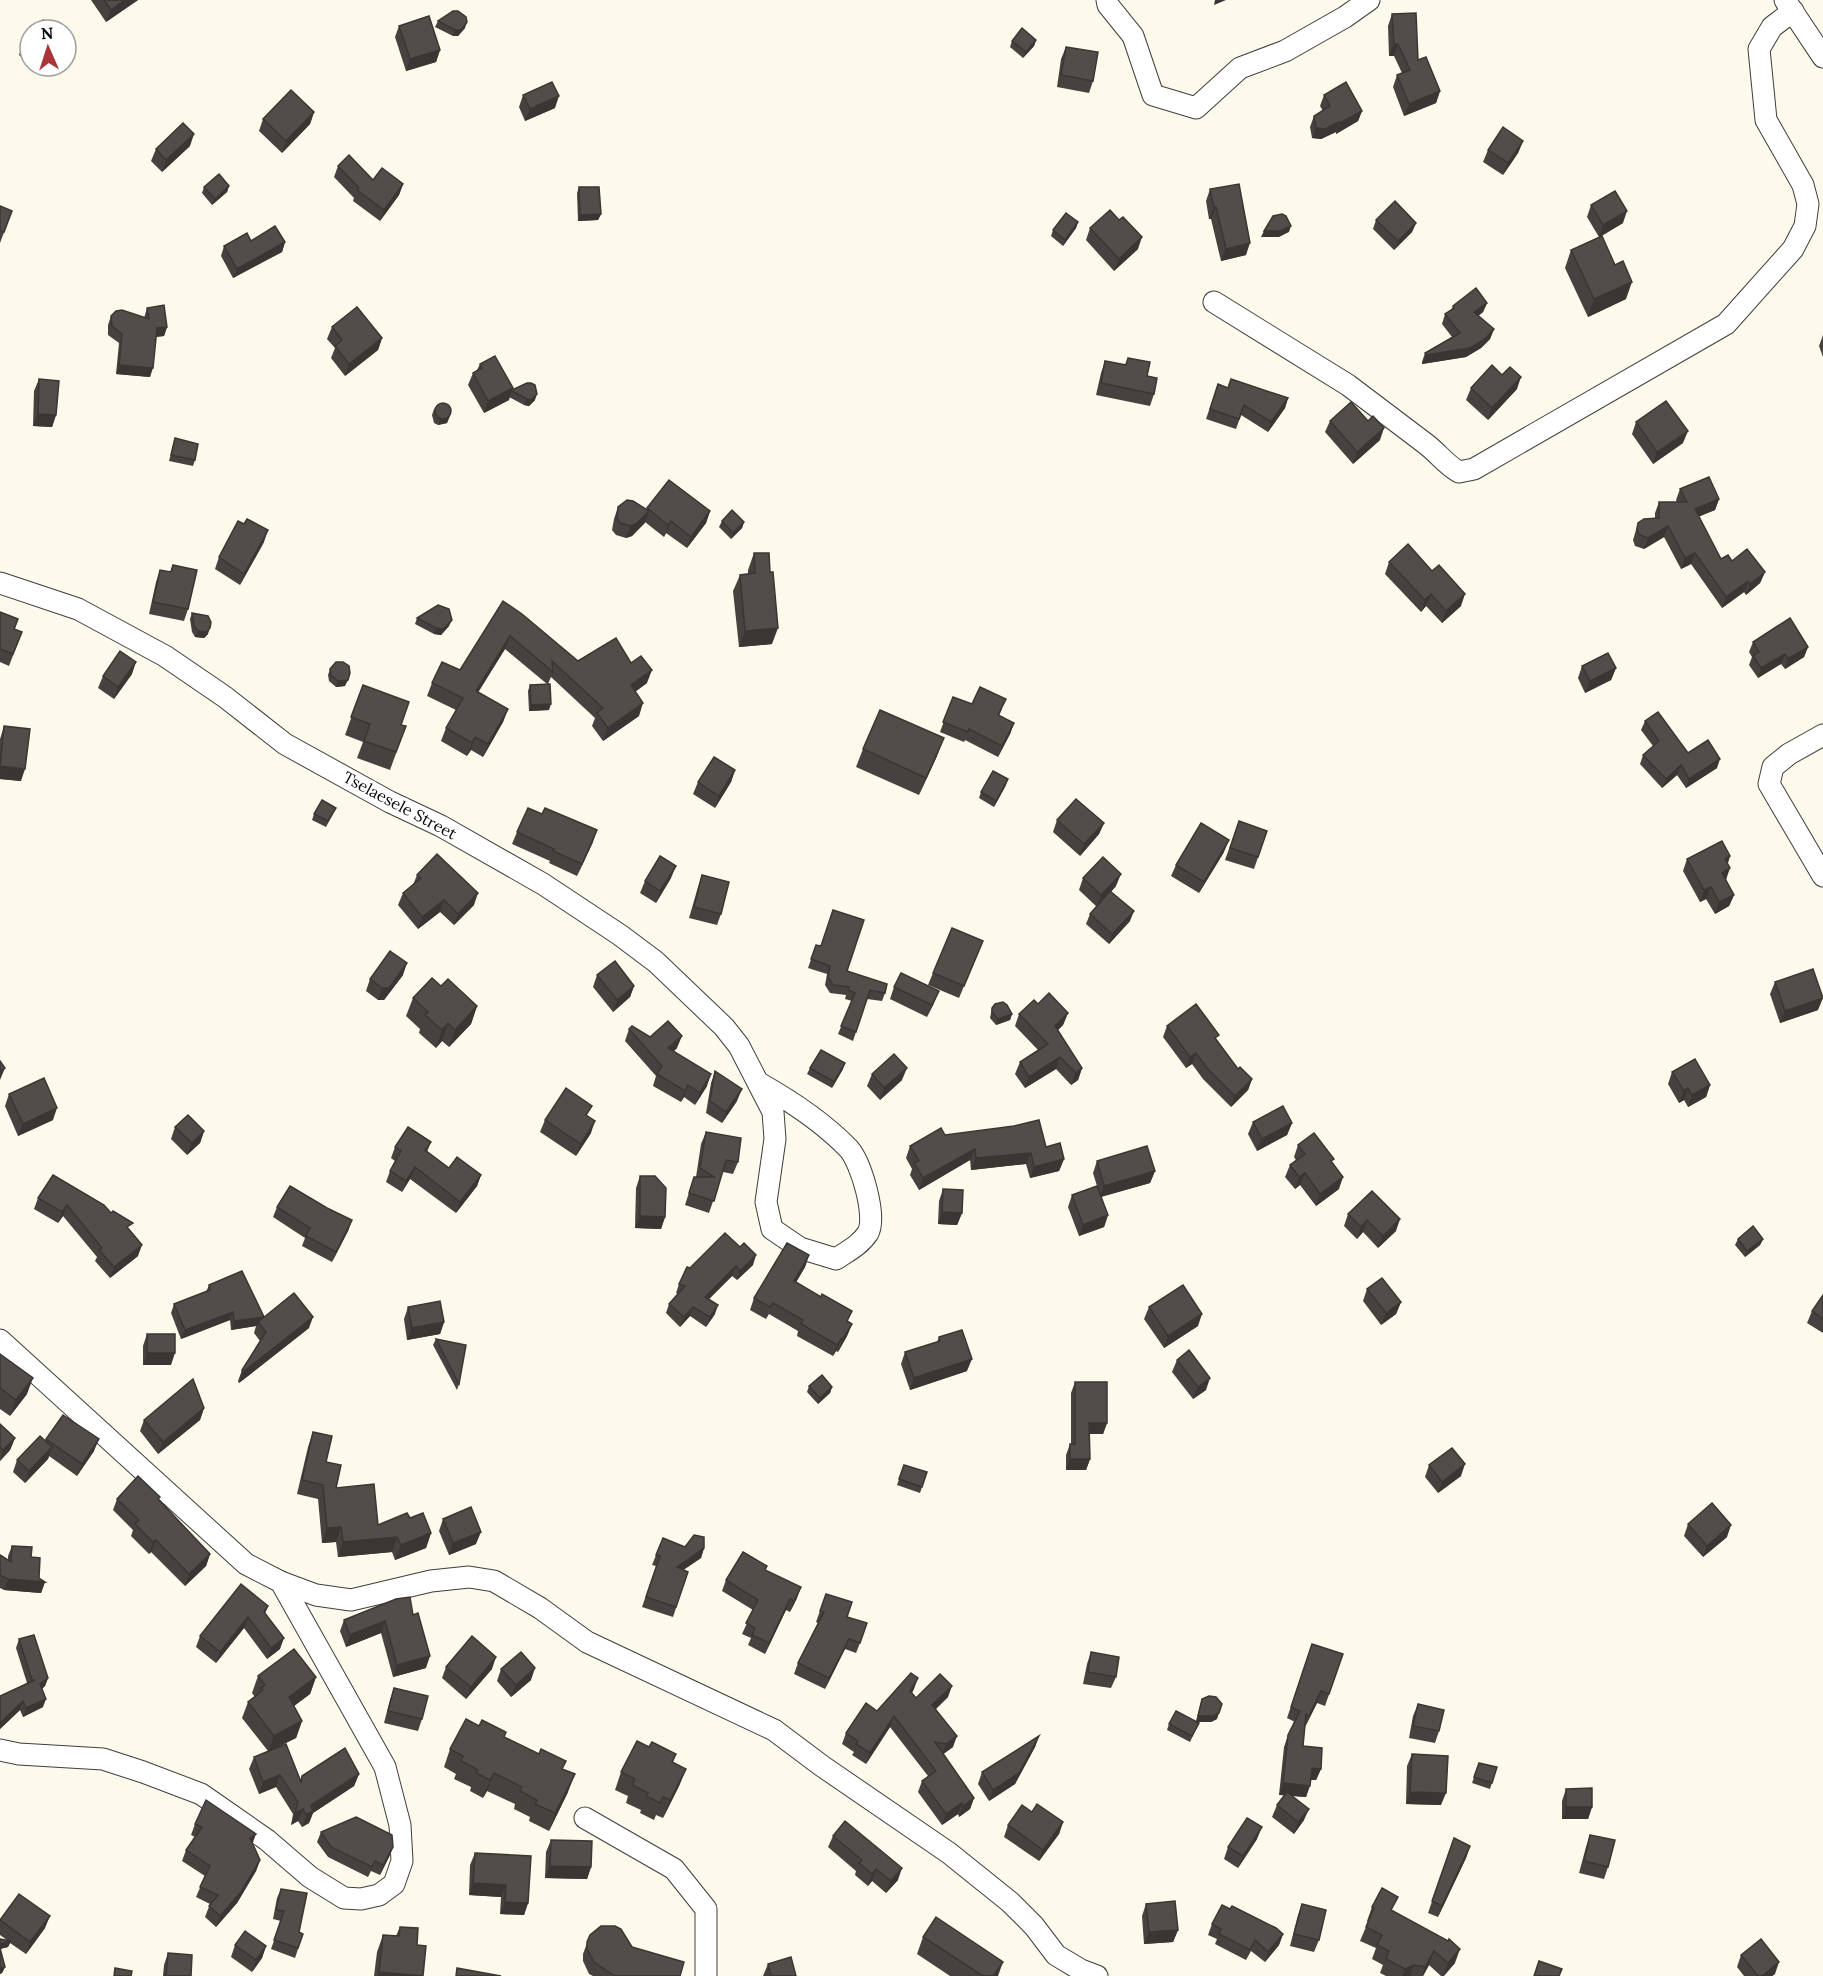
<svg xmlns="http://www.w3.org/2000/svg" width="1823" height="1976" font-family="Lora,serif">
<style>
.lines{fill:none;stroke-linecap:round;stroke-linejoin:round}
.minor-casing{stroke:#3e3e3e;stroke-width:23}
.minor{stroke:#fff;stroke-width:21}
.wall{fill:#47423f}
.shaded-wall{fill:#3a3633}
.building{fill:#534d49;stroke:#3a3633;stroke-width:1.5}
.labels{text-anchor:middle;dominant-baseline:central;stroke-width:6;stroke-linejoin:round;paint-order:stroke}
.street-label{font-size:16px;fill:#0b0b0b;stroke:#fff}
</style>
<rect width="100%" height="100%" fill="#fdfaec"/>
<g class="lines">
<defs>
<g id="minor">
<polyline points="1107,0 1108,5 1133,36 1153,95 1196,108 1240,68 1285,51 1345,17 1369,0"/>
<polyline points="1785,0 1823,57"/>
<path d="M1214 302 1348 385 1426 444C1438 453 1446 465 1459 472L1474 469 1726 324 1793 249 1805 226 1808 204 1803 185 1766 120 1759 49 1772 27 1793 11"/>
<path d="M0 583 78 609 165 656 225 697 285 744 390 802 441 826 543 884 620 935 656 962 724 1027 739 1046 773 1112 775 1139 766 1202 772 1229 800 1248 836 1259C848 1251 860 1245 868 1233 877 1216 861 1163 849 1149 823 1122 791 1101 759 1083"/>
<polyline points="1823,735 1789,754 1773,767 1769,784 1823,876"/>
<polyline points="0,1340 246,1564 281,1582 316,1595 351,1600 431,1581 469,1577 494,1581 540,1608 587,1642 774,1730 822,1766 949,1853 1010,1902 1034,1926 1056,1955 1081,1970 1097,1976"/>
<polyline points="0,1750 19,1754 103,1759 143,1772 201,1794 267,1840 310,1877 344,1898 361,1899 379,1895 394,1884 402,1861 400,1825 385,1767 281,1582"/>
<polyline points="585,1818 674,1869 706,1909 706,1976"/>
</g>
</defs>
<use href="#minor" class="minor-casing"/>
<use href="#minor" class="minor"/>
</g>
<g class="wall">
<polygon points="91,0 138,0 106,22"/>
<polygon points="1392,14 1418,60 1440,91 1436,103 1404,116 1393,87 1397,75 1402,73 1394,56 1389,56 1388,26"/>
<polygon points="438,21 465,28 458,36 453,36 435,27"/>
<polygon points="399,26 440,50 436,62 406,71 395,37"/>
<polygon points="30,35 30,65 19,55 23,43"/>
<polygon points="1036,40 1034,46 1023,58 1010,47 1012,41"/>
<polygon points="1066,47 1093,81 1089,93 1057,87 1061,59"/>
<polygon points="31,66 52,66 43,76"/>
<polygon points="523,95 555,108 525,121 519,107"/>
<polygon points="1324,95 1362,111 1358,121 1336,134 1336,132 1321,139 1312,138 1310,127 1314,116 1323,111 1320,106"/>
<polygon points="314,112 310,124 282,153 259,131 263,119"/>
<polygon points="1523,141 1518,153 1503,175 1483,162 1488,150"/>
<polygon points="190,146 162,172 151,161 156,149"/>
<polygon points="338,166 373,180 403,184 399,195 380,221 353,201 354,198 334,177"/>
<polygon points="229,186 227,192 212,205 202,193 204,187"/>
<polygon points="579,187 601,214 598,220 578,221 577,193"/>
<polygon points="1210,189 1246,255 1221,261 1211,219 1209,219 1206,201"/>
<polygon points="1591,205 1623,223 1600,237 1615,265 1626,299 1588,317 1565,268 1571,250 1599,237 1587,217"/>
<polygon points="0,206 12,211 0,243"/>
<polygon points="1119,220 1138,249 1114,271 1086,240 1090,228"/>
<polygon points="1376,220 1416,223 1412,232 1394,250 1373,229"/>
<polygon points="1078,222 1076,228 1063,246 1051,236 1053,230"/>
<polygon points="251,241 285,242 282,252 233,278 221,256 224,246"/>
<polygon points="1487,303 1483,312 1478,316 1494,329 1490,339 1481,348 1466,357 1422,364 1422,362 1425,353 1452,337 1442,324 1445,314 1451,310 1453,306"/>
<polygon points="147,308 167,327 164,336 156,337 150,377 116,374 119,343 108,335 108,325 111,316 144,318"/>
<polygon points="332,327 382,338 378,350 345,376 331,358 335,348 327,339"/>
<polygon points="1823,335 1823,357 1819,346"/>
<polygon points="1128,358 1147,376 1154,394 1150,406 1096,395 1101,373 1105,361 1125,365"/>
<polygon points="480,364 512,390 535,400 529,406 524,405 509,397 509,400 484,413 468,385 473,373 477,370"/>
<polygon points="39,379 56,415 52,427 33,426 34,391"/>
<polygon points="1218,384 1228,388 1288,398 1285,408 1268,432 1241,415 1236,429 1206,419"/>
<polygon points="1471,388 1517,389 1488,420 1466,400"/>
<polygon points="434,409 451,413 447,423 438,425 434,423 432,415"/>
<polygon points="1330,421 1380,440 1353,464 1325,432"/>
<polygon points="1636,422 1683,443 1653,464 1632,434"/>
<polygon points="175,438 195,460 193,466 169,461"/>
<polygon points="1680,489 1719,499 1715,510 1699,516 1721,559 1732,561 1765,572 1760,583 1746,595 1744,592 1722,608 1691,564 1681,569 1664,537 1644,549 1635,546 1633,540 1638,523 1655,518 1655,513 1659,502 1677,502 1676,500"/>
<polygon points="618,507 647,509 710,511 706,523 687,548 666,533 664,537 645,522 632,536 626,538 616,535 612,530 614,519"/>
<polygon points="722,521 744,522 742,528 731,539 719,527"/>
<polygon points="264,542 240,585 215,569 219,557"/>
<polygon points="754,553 772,644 739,647 733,591 740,575 748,574 748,570"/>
<polygon points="1389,562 1461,606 1442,623 1426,606 1421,612 1385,574"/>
<polygon points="173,565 188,609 184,621 149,614 156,582 160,570 170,572"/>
<polygon points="503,601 578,661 631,663 647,683 635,692 639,716 603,741 592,726 595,718 551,677 548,684 549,710 529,711 528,691 530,685 547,684 505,649 478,692 508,709 503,722 483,757 471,750 467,756 441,741 446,728 456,710 427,696 432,683 460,670"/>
<polygon points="0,612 18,619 15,629 22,632 9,666 0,662"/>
<polygon points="192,613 208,634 204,638 195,637 192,632 190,619"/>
<polygon points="417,618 449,626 441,635 434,634 415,624"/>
<polygon points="1753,642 1808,647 1804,657 1785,669 1781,664 1758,678 1749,665 1752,657 1749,652"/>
<polygon points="1582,666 1616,668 1611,680 1585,693 1578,678"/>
<polygon points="330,669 345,686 336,687 329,681 328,675"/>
<polygon points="132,674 114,699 98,688 103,676"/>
<polygon points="363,685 401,725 406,726 390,770 357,758 363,742 345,735"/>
<polygon points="953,697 972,704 1002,709 999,716 1014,723 1010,734 998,757 965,740 964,742 940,732"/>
<polygon points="1645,721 1688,753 1717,768 1686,788 1677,775 1662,788 1640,764 1643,755 1653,746 1641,730"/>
<polygon points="4,726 21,781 0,779 0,739"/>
<polygon points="863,749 937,756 919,795 856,767"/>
<polygon points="735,770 731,782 715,808 693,794 698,782"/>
<polygon points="1006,785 994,807 979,798 981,792"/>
<polygon points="314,814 333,814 326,827 312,820"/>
<polygon points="1057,820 1104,823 1099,834 1080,856 1053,832"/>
<polygon points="1239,821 1267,831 1254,869 1225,860"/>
<polygon points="517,832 593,842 577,876 549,863 550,861 512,844"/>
<polygon points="1224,852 1199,893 1171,876 1176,865"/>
<polygon points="1730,856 1728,863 1726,880 1734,895 1729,906 1715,914 1706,899 1700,902 1683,871 1687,859"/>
<polygon points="417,875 474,905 454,925 440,912 418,929 398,905 403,893 413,885"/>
<polygon points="702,875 721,914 717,925 689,918 698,887"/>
<polygon points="671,878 656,903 640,893 645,881"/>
<polygon points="1083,878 1116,886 1111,892 1130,921 1109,944 1086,924 1090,914 1097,907 1079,890"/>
<polygon points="983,941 959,998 928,985 933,973"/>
<polygon points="816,945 847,971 885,993 882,1001 867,999 853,1041 838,1034 852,1001 845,999 846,995 830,993 825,985 827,974 808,968"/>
<polygon points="403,975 384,1000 378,1000 366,991 370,979"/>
<polygon points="597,975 634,986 630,997 613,1012 593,987"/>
<polygon points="1775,982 1818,1010 1780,1023 1770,994"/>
<polygon points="441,986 477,1006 471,1024 449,1047 442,1041 436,1048 419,1033 420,1029 406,1016 413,998"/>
<polygon points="894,987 934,1003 927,1017 890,999"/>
<polygon points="1038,1004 1068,1013 1063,1025 1058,1030 1082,1068 1078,1080 1071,1085 1056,1069 1025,1088 1015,1074 1020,1062 1038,1050 1015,1026 1019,1014"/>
<polygon points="992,1008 1012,1014 1010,1020 996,1025 990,1018"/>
<polygon points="1167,1026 1217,1040 1238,1069 1252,1079 1248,1090 1231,1107 1203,1079 1192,1064 1186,1068 1163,1037"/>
<polygon points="629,1029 677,1048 674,1051 707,1086 695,1105 684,1097 681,1102 653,1086 656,1076 625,1041"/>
<polygon points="810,1068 843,1069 832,1088 807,1074"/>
<polygon points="715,1071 737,1101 722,1123 706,1113 711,1083"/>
<polygon points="1672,1072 1710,1085 1706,1097 1688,1107 1684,1100 1679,1103 1668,1084"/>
<polygon points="872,1074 902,1080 880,1100 867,1086"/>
<polygon points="9,1094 53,1120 18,1136 5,1106"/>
<polygon points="588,1116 591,1133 576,1156 540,1132 545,1120"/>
<polygon points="1253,1122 1292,1123 1287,1135 1257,1151 1248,1134"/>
<polygon points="175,1127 204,1131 200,1143 187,1155 171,1139"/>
<polygon points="706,1132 738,1162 733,1174 723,1172 709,1213 685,1205 694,1177 696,1177 701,1144"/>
<polygon points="945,1135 1046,1147 1064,1159 1059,1171 1030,1178 1026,1164 971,1170 970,1160 919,1190 910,1175 912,1169 906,1158 910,1146"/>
<polygon points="431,1142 427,1152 449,1168 481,1175 477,1186 456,1213 410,1179 402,1192 386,1182 390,1171 395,1161 391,1158 395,1147"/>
<polygon points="1298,1145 1339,1189 1316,1206 1300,1185 1295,1189 1285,1177 1290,1165 1296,1160 1294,1157"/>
<polygon points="1097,1161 1155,1171 1150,1183 1101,1197 1108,1215 1104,1227 1079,1236 1068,1207 1072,1195 1097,1186 1093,1173"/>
<polygon points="640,1176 665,1217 661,1229 635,1228 636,1188"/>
<polygon points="943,1189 962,1213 957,1225 938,1224 939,1201"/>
<polygon points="38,1198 111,1213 130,1231 138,1256 110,1278 95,1261 97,1257 63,1216 58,1223 34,1209"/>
<polygon points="277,1207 327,1208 352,1220 348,1231 332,1262 302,1246 305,1238 273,1217"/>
<polygon points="1348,1214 1396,1231 1378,1248 1363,1232 1357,1239 1344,1226"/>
<polygon points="1738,1239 1763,1239 1760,1245 1745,1257 1735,1245"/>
<polygon points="809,1255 805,1267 796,1282 852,1324 847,1336 838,1352 836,1351 833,1356 797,1336 798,1331 769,1314 766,1319 750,1310 754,1298"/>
<polygon points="753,1265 737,1280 732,1276 709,1299 715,1314 706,1327 690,1316 680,1327 666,1313 669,1304 678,1294 676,1293 679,1284 690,1268"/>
<polygon points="209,1285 264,1316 309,1328 239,1383 238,1381 242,1370 260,1341 254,1333 256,1326 231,1330 230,1320 181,1339 171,1313 174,1304 206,1292"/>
<polygon points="1367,1289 1401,1302 1396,1314 1381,1325 1363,1301"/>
<polygon points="1823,1295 1823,1333 1807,1323 1812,1311"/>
<polygon points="408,1307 444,1322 440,1334 407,1340 404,1319"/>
<polygon points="1149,1307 1198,1326 1164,1348 1144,1319"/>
<polygon points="147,1334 171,1365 143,1365 143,1346"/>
<polygon points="939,1337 967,1371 910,1390 901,1364 905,1352 937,1342"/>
<polygon points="436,1339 459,1384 457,1390 433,1345"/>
<polygon points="0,1354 27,1394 10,1416 0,1409"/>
<polygon points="1177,1360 1206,1390 1193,1399 1172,1372"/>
<polygon points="1075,1382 1107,1423 1103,1434 1090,1434 1090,1459 1086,1470 1066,1470 1066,1455 1070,1444 1071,1444 1071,1393"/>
<polygon points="809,1386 832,1387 830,1393 818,1404 807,1392"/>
<polygon points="204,1408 200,1420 158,1454 140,1431 144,1420"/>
<polygon points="0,1424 15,1438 10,1450 0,1461"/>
<polygon points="313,1432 336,1488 378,1525 410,1518 431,1533 426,1548 395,1560 392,1552 338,1557 336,1542 322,1543 318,1499 297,1494 308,1447"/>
<polygon points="46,1439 94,1451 77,1476 49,1456 48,1459 25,1483 13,1472 17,1460 45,1441"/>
<polygon points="904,1465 927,1472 920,1493 897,1485"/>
<polygon points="1429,1465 1461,1476 1438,1493 1425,1477"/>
<polygon points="117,1499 158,1499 210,1554 206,1566 185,1586 151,1552 149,1554 131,1536 133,1530 113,1510"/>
<polygon points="443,1519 476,1544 449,1555 439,1531"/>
<polygon points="1688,1524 1727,1537 1703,1557 1684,1536"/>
<polygon points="12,1546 31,1557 39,1578 45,1582 41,1593 4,1590 0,1588 0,1555 8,1560 8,1556"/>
<polygon points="685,1547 704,1548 701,1558 683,1570 688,1572 673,1617 642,1607 656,1566 652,1565 656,1555"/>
<polygon points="765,1570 797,1598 790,1612 786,1610 765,1654 748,1645 751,1638 742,1634 753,1610 722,1591 726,1580"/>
<polygon points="826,1594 847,1617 860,1643 856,1653 845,1649 825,1689 794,1674 798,1663 818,1623 816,1622"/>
<polygon points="268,1606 265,1614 280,1649 267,1659 244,1628 216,1663 196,1647 200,1636"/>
<polygon points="413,1615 426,1668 393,1677 381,1633 346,1647 340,1631 344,1620"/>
<polygon points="19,1639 48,1678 45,1686 42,1689 43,1707 23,1717 20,1710 0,1729 0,1696 27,1683 16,1648"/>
<polygon points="1312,1644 1343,1654 1325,1706 1317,1703 1305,1727 1303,1746 1321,1769 1316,1780 1311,1780 1306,1797 1292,1796 1304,1820 1294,1834 1272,1817 1277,1805 1284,1795 1279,1795 1284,1747 1288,1735 1295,1722 1287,1718"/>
<polygon points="1091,1652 1116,1677 1111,1688 1083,1684 1087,1664"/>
<polygon points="446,1667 492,1669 466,1699 442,1678"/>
<polygon points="501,1669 531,1680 511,1697 497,1681"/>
<polygon points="258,1676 316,1677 310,1694 294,1706 302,1721 296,1738 277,1747 301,1781 302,1776 359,1774 354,1786 313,1813 309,1823 302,1827 298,1821 291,1825 293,1814 276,1787 259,1794 249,1769 254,1757 268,1751 242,1718 248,1702 255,1697 252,1693"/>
<polygon points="394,1688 422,1719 418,1731 384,1723 390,1700"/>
<polygon points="914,1689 912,1693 916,1698 948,1697 936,1709 953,1747 943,1754 974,1798 970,1809 959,1817 958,1814 942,1825 918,1792 922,1781 928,1776 890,1727 866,1764 852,1755 854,1752 842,1744 846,1733 877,1711"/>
<polygon points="1202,1699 1217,1719 1211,1722 1198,1722 1199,1723 1190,1742 1167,1730 1169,1724 1196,1721"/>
<polygon points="1418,1704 1439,1731 1435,1743 1409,1738 1413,1716"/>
<polygon points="1039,1736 1035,1747 1015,1784 989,1801 978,1784 982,1772"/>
<polygon points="504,1737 563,1769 568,1792 549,1831 529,1821 530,1817 514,1809 515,1804 487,1791 483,1798 470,1791 471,1787 454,1779 456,1774 444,1767 450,1749"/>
<polygon points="649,1747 676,1754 673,1762 686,1769 679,1786 663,1818 656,1815 654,1820 640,1813 641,1810 626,1803 628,1796 615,1790 621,1772"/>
<polygon points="1412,1754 1441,1805 1406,1804 1407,1766"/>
<polygon points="1479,1763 1497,1767 1490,1789 1472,1783"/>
<polygon points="1566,1789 1592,1807 1588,1819 1562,1819 1562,1801"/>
<polygon points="1032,1812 1063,1822 1059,1834 1039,1861 1004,1837 1008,1825"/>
<polygon points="195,1824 253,1844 260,1860 256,1871 237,1903 216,1927 205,1917 210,1904 196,1897 205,1876 182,1861 186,1850 195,1837 191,1835"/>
<polygon points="321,1832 393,1847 389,1857 380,1875 371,1871 368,1877 328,1857 317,1842"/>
<polygon points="1590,1835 1608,1867 1604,1879 1579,1873 1586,1847"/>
<polygon points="833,1836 898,1880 886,1893 872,1881 868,1886 855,1875 856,1871 828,1847"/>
<polygon points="1454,1838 1470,1846 1466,1858 1438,1917 1428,1913"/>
<polygon points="1257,1839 1238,1868 1224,1859 1228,1847"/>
<polygon points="551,1840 591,1867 587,1879 545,1878 546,1852"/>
<polygon points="475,1853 528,1903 524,1915 500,1914 501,1897 469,1895 470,1865"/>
<polygon points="281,1889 299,1932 303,1934 295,1958 271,1949 281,1921 273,1919 277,1898"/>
<polygon points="1146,1904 1178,1930 1173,1942 1144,1944 1142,1916"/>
<polygon points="1302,1904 1319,1940 1314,1952 1290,1946 1298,1915"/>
<polygon points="1372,1907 1393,1911 1455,1963 1444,1976 1441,1976 1429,1965 1423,1976 1386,1976 1380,1973 1383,1965 1372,1959 1376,1948 1360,1941 1368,1922 1367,1921"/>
<polygon points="0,1919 45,1928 26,1954 10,1943 8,1947 0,1949 5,1967 2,1973 0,1974 0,1939 7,1940 0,1935"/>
<polygon points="1212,1924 1283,1934 1279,1945 1265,1962 1251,1951 1246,1960 1215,1944 1217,1939 1208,1935"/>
<polygon points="400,1927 417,1945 423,1976 374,1976 377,1952 383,1935 396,1936"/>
<polygon points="590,1935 632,1947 680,1976 593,1976 589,1974 583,1961 583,1954"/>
<polygon points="923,1937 998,1976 950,1976 917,1954"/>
<polygon points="235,1945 266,1946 262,1958 252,1972 231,1957"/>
<polygon points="168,1953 191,1976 163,1976 164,1965"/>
<polygon points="1741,1955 1775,1974 1772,1976 1744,1976 1737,1967"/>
<polygon points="768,1964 796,1976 763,1976"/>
</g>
<g class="shaded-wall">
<polygon points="125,0 138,0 106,22 111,10"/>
<polygon points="1215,0 1226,0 1214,5"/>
<polygon points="467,22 465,28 458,36 453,36 455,30"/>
<polygon points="1036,40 1034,46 1023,58 1026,52"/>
<polygon points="1394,44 1398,44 1394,56 1389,56"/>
<polygon points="440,50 436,62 406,71 410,59"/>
<polygon points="46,66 52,66 43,76"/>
<polygon points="1440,91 1436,103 1404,116 1409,104"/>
<polygon points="559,96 555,108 525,121 530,109"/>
<polygon points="1362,111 1358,121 1336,134 1340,123"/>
<polygon points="314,112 310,124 282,153 286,141"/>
<polygon points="1339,122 1336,132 1321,139 1312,138 1316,128"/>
<polygon points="194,134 190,146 162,172 166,160"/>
<polygon points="1523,141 1518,153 1503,175 1508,163"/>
<polygon points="403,184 399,195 380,221 384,210"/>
<polygon points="229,186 227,192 212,205 215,199"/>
<polygon points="1216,207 1211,219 1209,219 1214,208"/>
<polygon points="1627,211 1623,223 1599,237 1603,225"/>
<polygon points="601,214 598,220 578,221 580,215"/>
<polygon points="1078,222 1076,228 1063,246 1065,240"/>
<polygon points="1416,223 1412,232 1394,250 1398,241"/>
<polygon points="1291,226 1289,232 1279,237 1261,237 1264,231"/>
<polygon points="1142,237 1138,249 1114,271 1119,259"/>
<polygon points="285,242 282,252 233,278 237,269"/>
<polygon points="1250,243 1246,255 1221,261 1226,249"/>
<polygon points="1632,282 1626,299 1588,317 1594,299"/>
<polygon points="1487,303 1483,312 1471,322 1474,312"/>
<polygon points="167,327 164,336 153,337 157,328"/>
<polygon points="1494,329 1490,339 1481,348 1466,357 1422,364 1426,355"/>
<polygon points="382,338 378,350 345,376 349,364"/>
<polygon points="119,365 153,368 150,377 116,374"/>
<polygon points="1521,377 1517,389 1488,420 1492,408"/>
<polygon points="513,388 509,400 484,413 488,401"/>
<polygon points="537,394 535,400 529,406 524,405 527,399"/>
<polygon points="1288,398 1285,408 1268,432 1271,422"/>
<polygon points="451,413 447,423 438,425 440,419"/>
<polygon points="38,414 56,415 52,427 33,426"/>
<polygon points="1384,428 1380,440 1353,464 1357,452"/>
<polygon points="1688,431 1683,443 1653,464 1657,452"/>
<polygon points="1719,499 1715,510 1691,520 1695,509"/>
<polygon points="649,511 645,523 632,536 626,538 631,526"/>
<polygon points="710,511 706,523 687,548 691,537"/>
<polygon points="671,521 666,533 664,537 668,525"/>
<polygon points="744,522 742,528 731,539 733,533"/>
<polygon points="1668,526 1664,537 1644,549 1648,538"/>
<polygon points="268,530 264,542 240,585 244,574"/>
<polygon points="1695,553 1691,564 1681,569 1685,558"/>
<polygon points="1765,572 1760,583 1746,595 1750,584"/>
<polygon points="1748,581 1744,592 1722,608 1726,597"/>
<polygon points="1431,594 1426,606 1421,612 1425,600"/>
<polygon points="1465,594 1461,606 1442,623 1446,611"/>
<polygon points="452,620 449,626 441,635 434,634 436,628"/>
<polygon points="210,628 208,634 204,638 195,637 198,631"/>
<polygon points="778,628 772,644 739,647 745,631"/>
<polygon points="510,636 505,649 471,704 476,691"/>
<polygon points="1808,647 1804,657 1785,669 1788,659"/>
<polygon points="1785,654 1781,664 1758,678 1761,668"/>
<polygon points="136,662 132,674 114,699 118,687"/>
<polygon points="1616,668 1611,680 1585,693 1590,681"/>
<polygon points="652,670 647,683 626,698 631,685"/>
<polygon points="348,680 345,686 336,687 338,681"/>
<polygon points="643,703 639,716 603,741 608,728"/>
<polygon points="551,704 549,710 529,711 531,705"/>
<polygon points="508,709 503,722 483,757 488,744"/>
<polygon points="1014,723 1010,734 998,757 1002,746"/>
<polygon points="475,737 471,750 467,756 472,743"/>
<polygon points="944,738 937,756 919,795 926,778"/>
<polygon points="1720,759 1717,768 1686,788 1689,779"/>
<polygon points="1681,765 1677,775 1662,788 1666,779"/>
<polygon points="0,766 25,769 21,781 0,779"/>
<polygon points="735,770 731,782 715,808 719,796"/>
<polygon points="1008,779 1006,785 994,807 996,801"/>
<polygon points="1104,823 1099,834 1080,856 1084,844"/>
<polygon points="597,830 593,842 577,876 582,864"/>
<polygon points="1229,840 1224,852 1199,893 1204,882"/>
<polygon points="1730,856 1726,868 1725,859"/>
<polygon points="676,866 671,878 656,903 660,891"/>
<polygon points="1730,868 1726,880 1722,873"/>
<polygon points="1121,874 1116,886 1097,907 1101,895"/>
<polygon points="1711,887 1706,899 1700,902 1704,890"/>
<polygon points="478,893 474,905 454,925 458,914"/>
<polygon points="1734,895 1729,906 1715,914 1719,902"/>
<polygon points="444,900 440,912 418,929 422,917"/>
<polygon points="1134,911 1130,921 1109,944 1112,934"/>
<polygon points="407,963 403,975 384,1000 378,1000 382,988"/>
<polygon points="634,986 630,997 613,1012 617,1000"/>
<polygon points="939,991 934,1003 927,1017 932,1005"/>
<polygon points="1823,998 1818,1010 1780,1023 1785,1011"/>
<polygon points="477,1006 471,1024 449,1047 455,1030"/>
<polygon points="1068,1013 1063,1025 1050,1038 1055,1026"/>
<polygon points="1012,1014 1010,1020 996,1025 998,1019"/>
<polygon points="448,1023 442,1041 436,1048 442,1030"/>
<polygon points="682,1036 677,1048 664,1060 668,1048"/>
<polygon points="1196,1053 1192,1064 1186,1068 1190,1057"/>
<polygon points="1060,1057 1056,1069 1025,1088 1029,1077"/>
<polygon points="845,1063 843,1069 832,1088 834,1082"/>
<polygon points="5,1068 0,1080 0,1071"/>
<polygon points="907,1068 902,1080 880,1100 884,1088"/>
<polygon points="1082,1068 1078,1080 1071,1085 1076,1073"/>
<polygon points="711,1074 707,1086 695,1105 700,1093"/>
<polygon points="1252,1079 1248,1090 1231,1107 1235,1096"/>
<polygon points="688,1085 684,1097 681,1102 685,1091"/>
<polygon points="1710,1085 1706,1097 1688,1107 1692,1095"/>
<polygon points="1688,1088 1684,1100 1679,1103 1684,1091"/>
<polygon points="742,1089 737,1101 722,1123 726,1112"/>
<polygon points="57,1108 53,1120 18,1136 23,1124"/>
<polygon points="595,1121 591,1133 576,1156 581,1144"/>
<polygon points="1292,1123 1287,1135 1257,1151 1262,1139"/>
<polygon points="204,1131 200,1143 187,1155 192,1143"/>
<polygon points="975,1149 970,1160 919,1190 923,1178"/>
<polygon points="1031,1153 1026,1164 971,1170 976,1158"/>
<polygon points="1064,1159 1059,1171 1030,1178 1034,1167"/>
<polygon points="415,1167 410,1179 402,1192 406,1181"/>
<polygon points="1155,1171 1150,1183 1100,1197 1104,1186"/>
<polygon points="1305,1173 1300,1185 1295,1189 1299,1177"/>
<polygon points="481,1175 477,1186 456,1213 460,1202"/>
<polygon points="1343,1177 1339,1189 1316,1206 1320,1194"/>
<polygon points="67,1205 63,1216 58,1223 62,1212"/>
<polygon points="942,1212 962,1213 957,1225 938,1224"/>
<polygon points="1108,1215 1104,1227 1079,1236 1083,1225"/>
<polygon points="640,1216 665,1217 661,1229 635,1228"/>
<polygon points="1400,1219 1396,1231 1378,1248 1383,1236"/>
<polygon points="352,1220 348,1231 332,1262 336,1252"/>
<polygon points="1367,1220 1363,1232 1357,1239 1361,1227"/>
<polygon points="1763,1239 1760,1245 1745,1257 1747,1251"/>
<polygon points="142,1245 138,1256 110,1278 114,1267"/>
<polygon points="756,1255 753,1265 737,1280 740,1271"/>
<polygon points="809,1255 805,1267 790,1293 794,1281"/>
<polygon points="736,1266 732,1276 702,1306 705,1297"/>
<polygon points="1401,1302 1396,1314 1381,1325 1386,1313"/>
<polygon points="718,1305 715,1314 706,1327 710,1317"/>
<polygon points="693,1307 690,1316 680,1327 684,1317"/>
<polygon points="233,1312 230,1320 181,1339 185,1330"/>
<polygon points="1202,1314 1198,1326 1164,1348 1168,1336"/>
<polygon points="264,1317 258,1322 256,1326 231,1330 234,1321"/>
<polygon points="313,1317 309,1328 239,1383 243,1372"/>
<polygon points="444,1322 440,1334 407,1340 412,1328"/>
<polygon points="852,1324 847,1336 838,1352 842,1340"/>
<polygon points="841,1339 836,1351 833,1356 837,1345"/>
<polygon points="147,1353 175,1353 171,1365 143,1365"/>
<polygon points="972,1359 967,1371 910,1390 914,1378"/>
<polygon points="33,1378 27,1394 10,1416 16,1400"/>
<polygon points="1210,1378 1206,1390 1193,1399 1198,1387"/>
<polygon points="832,1387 830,1393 818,1404 820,1398"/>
<polygon points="204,1408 200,1420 158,1454 163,1442"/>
<polygon points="1089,1423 1107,1423 1103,1434 1085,1434"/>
<polygon points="15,1438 10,1450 0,1461 3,1450"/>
<polygon points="99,1439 94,1451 77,1476 82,1464"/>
<polygon points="52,1447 48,1459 25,1483 29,1471"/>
<polygon points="1070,1459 1090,1459 1086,1470 1066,1470"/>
<polygon points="1465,1464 1461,1476 1438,1493 1442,1482"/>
<polygon points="1731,1525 1727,1537 1703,1557 1707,1546"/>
<polygon points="341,1527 336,1542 322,1543 327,1528"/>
<polygon points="481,1532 476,1544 449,1555 453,1543"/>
<polygon points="431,1533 426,1548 395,1560 401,1545"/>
<polygon points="397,1537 392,1552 338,1557 343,1542"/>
<polygon points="156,1540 151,1552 149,1554 153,1542"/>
<polygon points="704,1548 701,1558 673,1577 677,1567"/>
<polygon points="210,1554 206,1566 185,1586 189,1574"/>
<polygon points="8,1579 45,1582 41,1593 4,1590"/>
<polygon points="801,1587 797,1598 790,1612 794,1601"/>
<polygon points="790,1599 786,1610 765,1654 769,1643"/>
<polygon points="248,1617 244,1628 216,1663 220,1652"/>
<polygon points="385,1621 381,1633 346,1647 350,1635"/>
<polygon points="284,1638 280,1649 267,1659 271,1648"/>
<polygon points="849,1639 845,1649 825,1689 829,1678"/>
<polygon points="430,1656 426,1668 393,1677 397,1665"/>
<polygon points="496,1657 492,1669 466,1699 471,1687"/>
<polygon points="535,1668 531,1680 511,1697 516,1685"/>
<polygon points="316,1677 310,1694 283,1714 289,1697"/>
<polygon points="48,1678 45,1686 36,1693 40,1684"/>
<polygon points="918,1678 914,1689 906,1702 910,1691"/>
<polygon points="952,1686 948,1697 928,1716 932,1705"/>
<polygon points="1321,1691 1317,1703 1305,1727 1309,1716"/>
<polygon points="46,1699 43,1707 23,1717 26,1708"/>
<polygon points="23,1701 20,1710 0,1729 0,1723"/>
<polygon points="1219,1713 1217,1719 1211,1722 1196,1722 1198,1716"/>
<polygon points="894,1716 890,1727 866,1764 870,1753"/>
<polygon points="302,1721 296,1738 268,1752 274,1736"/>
<polygon points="957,1736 953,1747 942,1755 946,1744"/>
<polygon points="1039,1736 1035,1747 1015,1784 989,1801 993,1790"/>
<polygon points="1312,1768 1321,1769 1316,1780 1308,1779"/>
<polygon points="686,1769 679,1786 663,1818 670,1800"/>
<polygon points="494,1773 487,1791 483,1798 490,1780"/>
<polygon points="359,1774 354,1786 313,1813 309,1823 302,1827 311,1805"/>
<polygon points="575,1774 568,1792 549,1831 555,1813"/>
<polygon points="280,1775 276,1787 259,1794 263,1782"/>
<polygon points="1283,1783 1310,1786 1306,1797 1279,1795"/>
<polygon points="1410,1792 1446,1793 1441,1805 1406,1804"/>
<polygon points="974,1798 970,1809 959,1817 963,1806"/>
<polygon points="962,1803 958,1814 942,1825 946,1814"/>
<polygon points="1566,1807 1592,1807 1588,1819 1562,1819"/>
<polygon points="303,1809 298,1821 291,1825 295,1813"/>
<polygon points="1309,1809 1304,1820 1294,1834 1298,1822"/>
<polygon points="1063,1822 1059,1834 1039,1861 1043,1850"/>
<polygon points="1262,1827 1257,1839 1238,1868 1243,1856"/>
<polygon points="256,1834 252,1845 250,1838"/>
<polygon points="1470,1846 1466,1858 1438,1917 1442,1906"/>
<polygon points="393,1847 389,1857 380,1875 383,1865"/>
<polygon points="260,1860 256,1871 237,1903 216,1927 220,1916"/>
<polygon points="550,1866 591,1867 587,1879 545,1878"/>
<polygon points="902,1868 898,1880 886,1893 891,1881"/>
<polygon points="876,1869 872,1881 868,1886 872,1874"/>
<polygon points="473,1883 506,1885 501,1897 469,1895"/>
<polygon points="505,1902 528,1903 524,1915 500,1914"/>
<polygon points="50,1916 45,1928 26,1954 30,1942"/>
<polygon points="1178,1930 1173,1942 1144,1944 1149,1932"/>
<polygon points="1283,1934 1279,1945 1265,1962 1268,1952"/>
<polygon points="11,1941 8,1947 0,1949 0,1944"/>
<polygon points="266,1946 262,1958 252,1972 256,1960"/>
<polygon points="1460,1949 1455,1963 1443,1976 1448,1963"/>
<polygon points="1434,1951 1429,1965 1423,1976 1422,1976 1425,1967"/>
<polygon points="1003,1962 998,1976 993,1976"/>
<polygon points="1779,1962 1775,1974 1772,1976 1762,1976"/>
<polygon points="1414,1965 1410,1976 1402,1976 1405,1969"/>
<polygon points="5,1967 2,1973 0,1974 0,1968"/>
<polygon points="379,1972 420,1976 377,1976"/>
</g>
<g class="building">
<polygon points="104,0 125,0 111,10"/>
<polygon points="453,11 458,11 466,17 467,22 461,30 455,30 438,21"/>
<polygon points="1416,13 1418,60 1426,57 1440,91 1409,104 1397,75 1410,70 1398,44 1394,44 1392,14"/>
<polygon points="429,16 440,50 410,59 399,26"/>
<polygon points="43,20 54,30 35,30"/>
<polygon points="1022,28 1036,40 1026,52 1012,41"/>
<polygon points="30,35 30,49 23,43"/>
<polygon points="1066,47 1098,52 1093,81 1061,75"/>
<polygon points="552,82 559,96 530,109 523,95"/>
<polygon points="1346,82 1362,111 1340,123 1339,122 1325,129 1316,128 1314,116 1330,106 1324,95"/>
<polygon points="291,90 314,112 286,141 263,119"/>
<polygon points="183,123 194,134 166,160 156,149"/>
<polygon points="1503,127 1523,141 1508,163 1488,150"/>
<polygon points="349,155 373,180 382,168 403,184 384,210 357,190 359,188 338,166"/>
<polygon points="219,174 229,186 215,199 204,187"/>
<polygon points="1239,184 1250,243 1226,249 1216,207 1214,208 1210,189"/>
<polygon points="579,187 599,187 601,214 580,215"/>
<polygon points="1615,191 1627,211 1603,225 1591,205"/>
<polygon points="1395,201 1416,223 1398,241 1376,220"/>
<polygon points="0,206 12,211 4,232 0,231"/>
<polygon points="1110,210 1119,220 1123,217 1142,237 1119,259 1090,228"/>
<polygon points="1066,213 1078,222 1065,240 1053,230"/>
<polygon points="1282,214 1286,216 1291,226 1281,231 1264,231 1273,216"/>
<polygon points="275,226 285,242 237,269 224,246 247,233 251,241"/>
<polygon points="1602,236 1615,265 1623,261 1632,282 1594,299 1571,250"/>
<polygon points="1476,288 1487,303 1474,312 1494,329 1485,339 1470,348 1426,355 1425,353 1460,333 1445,314 1454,308 1453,306"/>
<polygon points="164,305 167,327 157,328 153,368 119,365 122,334 112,326 111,316 116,311 122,310 149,319 147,308"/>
<polygon points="357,307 382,338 349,364 335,346 342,340 332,327"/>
<polygon points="495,356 513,388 488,401 473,373 482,368 480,364"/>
<polygon points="1128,358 1150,362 1147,376 1157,378 1154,394 1101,383 1105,361 1126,365"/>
<polygon points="1492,365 1502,375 1510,367 1521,377 1492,408 1471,388"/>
<polygon points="39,379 59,381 56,415 38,414"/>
<polygon points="1231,379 1288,398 1271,422 1244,405 1239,419 1210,409 1218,384 1228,388"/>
<polygon points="527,383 531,383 535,385 537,394 531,400 527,399 512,391 512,390"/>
<polygon points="1666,401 1688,431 1657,452 1636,422"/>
<polygon points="1351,402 1368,421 1373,416 1384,428 1357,452 1330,421"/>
<circle cx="443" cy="411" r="8"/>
<polygon points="175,438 198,444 195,460 171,455"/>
<polygon points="1709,477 1719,499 1695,509 1721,559 1728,555 1732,561 1747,549 1765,572 1750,584 1748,581 1726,597 1695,553 1685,558 1668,526 1648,538 1639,535 1637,529 1638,523 1644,519 1659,518 1659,502 1687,502 1680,489"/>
<polygon points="669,480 710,511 691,537 671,521 668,525 647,508"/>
<polygon points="627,500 633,501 649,511 636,524 631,526 620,523 617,518 618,507"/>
<polygon points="732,510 744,522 733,533 722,521"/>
<polygon points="247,519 268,530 244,574 219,557 238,521 244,524"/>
<polygon points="1408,544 1432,571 1439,565 1465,594 1446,611 1431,594 1425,600 1389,562"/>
<polygon points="754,553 769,553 770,572 773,572 778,628 745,631 740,575 755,573"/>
<polygon points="173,565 197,570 188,609 153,602 160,570 171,572"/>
<polygon points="503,601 522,614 578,661 616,638 631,663 641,656 652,670 631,685 643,703 608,728 597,713 603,708 552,661 553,672 510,636 476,691 508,709 488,744 475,737 472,743 446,728 463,698 432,683 442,662 460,670"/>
<polygon points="438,605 449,609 452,620 443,629 436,628 417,618"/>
<polygon points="0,612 18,619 14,629 22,632 13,654 0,649"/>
<polygon points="192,613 208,616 211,622 210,628 206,632 198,631 194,626"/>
<polygon points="1790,618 1808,647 1788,659 1785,654 1761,668 1753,656 1759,652 1753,642"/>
<polygon points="120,651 136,662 118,687 103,676"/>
<polygon points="1608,653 1616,668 1590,681 1582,666"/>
<polygon points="336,662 343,662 349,666 350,673 348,680 338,681 331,675 330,669"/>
<polygon points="550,684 551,704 531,705 530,685"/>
<polygon points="363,685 409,702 401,725 406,726 396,752 364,741 370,724 351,717"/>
<polygon points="980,687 1006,699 998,715 1014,723 1002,746 969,729 968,732 943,722 953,697 972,704"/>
<polygon points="880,710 944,738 926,778 863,749"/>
<polygon points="1658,712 1688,753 1708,740 1720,759 1689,779 1681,765 1666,779 1643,755 1659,741 1645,721"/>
<polygon points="4,726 30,729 25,769 0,766"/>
<polygon points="714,757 735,770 719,796 698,782"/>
<polygon points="993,771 1008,779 996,801 981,792"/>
<polygon points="1076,799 1104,823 1084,844 1057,820"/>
<polygon points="322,800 336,808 328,821 314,814"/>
<polygon points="528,808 542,814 545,808 597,830 582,864 553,851 554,849 517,832"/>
<polygon points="1239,821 1267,831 1258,857 1230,848"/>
<polygon points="1201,823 1229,840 1204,882 1176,865"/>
<polygon points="1722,841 1730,856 1725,859 1730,868 1722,873 1734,895 1719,902 1711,887 1704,890 1687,859"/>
<polygon points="437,854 478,893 458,914 444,900 422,917 403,893 421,878 417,875"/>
<polygon points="660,856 676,866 660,891 645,881"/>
<polygon points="1103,857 1121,874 1101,895 1083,878"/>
<polygon points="702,875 729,882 721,914 694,907"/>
<polygon points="1110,891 1134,911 1112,934 1090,914"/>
<polygon points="833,910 864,920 847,971 887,984 885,993 870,990 856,1032 841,1026 855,993 848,990 849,987 833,985 828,977 830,966 811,959 816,945 821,946"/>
<polygon points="952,928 983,941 964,986 933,973"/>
<polygon points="390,951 407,963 389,988 382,988 370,979"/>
<polygon points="615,961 634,986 617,1000 597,975"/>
<polygon points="1813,969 1823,998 1785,1011 1775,982"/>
<polygon points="901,973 939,991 932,1005 894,987"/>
<polygon points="432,978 441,986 448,979 477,1006 455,1030 448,1023 442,1030 425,1015 428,1012 413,998"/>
<polygon points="1049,993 1068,1013 1055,1026 1082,1068 1076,1073 1060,1057 1029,1077 1020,1062 1048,1044 1019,1014 1034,1000 1038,1004"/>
<polygon points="1003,1002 1007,1005 1012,1014 998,1019 992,1012 992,1008 995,1004"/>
<polygon points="1196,1004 1219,1035 1215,1038 1238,1069 1240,1067 1252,1079 1235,1096 1207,1068 1196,1053 1190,1057 1167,1026"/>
<polygon points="668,1021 682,1036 668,1048 711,1074 700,1093 688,1085 685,1091 657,1074 662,1066 629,1029 632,1026 650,1037"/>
<polygon points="821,1050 845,1063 834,1082 810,1068"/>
<polygon points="894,1054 907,1068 884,1088 872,1074"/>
<polygon points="1695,1059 1710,1085 1692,1095 1688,1088 1684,1091 1672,1072"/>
<polygon points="0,1061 5,1068 0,1071"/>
<polygon points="715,1071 742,1089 726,1112 710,1101"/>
<polygon points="44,1078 57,1108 23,1124 9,1094"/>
<polygon points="566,1088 592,1106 586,1115 595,1121 581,1144 545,1120"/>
<polygon points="1283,1106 1292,1123 1262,1139 1253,1122"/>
<polygon points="188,1115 204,1131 192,1143 175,1127"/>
<polygon points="1039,1120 1046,1147 1060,1143 1064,1159 1034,1167 1031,1153 976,1158 975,1149 923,1178 914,1163 919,1161 910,1146 941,1128 945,1135 1014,1126"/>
<polygon points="408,1127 431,1142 425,1150 449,1168 457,1157 481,1175 460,1202 415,1167 406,1181 390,1171 401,1151 395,1147"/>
<polygon points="706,1132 741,1138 738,1162 726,1160 714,1201 689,1193 694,1177 714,1177 700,1168"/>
<polygon points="1314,1133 1334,1159 1331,1161 1343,1177 1320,1194 1305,1173 1299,1177 1290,1165 1305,1154 1298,1145"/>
<polygon points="1147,1146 1155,1171 1104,1186 1097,1161"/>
<polygon points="53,1175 104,1205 111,1213 113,1211 133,1223 127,1227 142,1245 114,1267 99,1250 102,1248 67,1205 62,1212 38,1198"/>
<polygon points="640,1176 655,1176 666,1188 665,1217 640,1216"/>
<polygon points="290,1186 327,1208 352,1220 336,1252 306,1236 310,1228 277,1207"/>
<polygon points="1097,1186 1108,1215 1083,1225 1072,1195"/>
<polygon points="943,1189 963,1190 962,1213 942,1212"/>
<polygon points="1372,1191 1400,1219 1383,1236 1367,1220 1361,1227 1348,1214"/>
<polygon points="1753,1226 1763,1239 1747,1251 1738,1239"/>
<polygon points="725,1233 740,1247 744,1243 756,1255 740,1271 736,1266 705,1297 718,1305 710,1317 693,1307 684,1317 669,1304 685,1286 679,1284 687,1267 690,1268"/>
<polygon points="787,1243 809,1255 794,1281 821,1297 822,1294 852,1311 847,1321 852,1324 842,1340 841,1339 837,1345 801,1324 803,1320 773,1303 770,1307 754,1298"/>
<polygon points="242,1271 264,1317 234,1321 233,1312 185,1330 174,1304 210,1290 209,1285"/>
<polygon points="1382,1278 1401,1302 1386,1313 1367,1289"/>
<polygon points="1183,1285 1202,1314 1168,1336 1149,1307"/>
<polygon points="294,1293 313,1317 243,1372 242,1370 266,1332 258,1322"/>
<polygon points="1823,1295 1823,1319 1812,1311"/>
<polygon points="440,1301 444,1322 412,1328 408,1307"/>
<polygon points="962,1330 972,1359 914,1378 905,1352 940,1341 939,1337"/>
<rect x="147" y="1334" width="28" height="19"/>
<polygon points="436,1339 466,1345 459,1384"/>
<polygon points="1189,1350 1210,1378 1198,1387 1177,1360"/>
<polygon points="0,1354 33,1378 16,1400 0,1388"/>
<polygon points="822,1375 832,1387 820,1398 809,1386"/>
<polygon points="193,1379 204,1408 163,1442 144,1420"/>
<polygon points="1075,1382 1107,1382 1107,1423 1089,1423 1090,1459 1070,1459 1070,1444 1075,1444"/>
<polygon points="63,1415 99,1439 82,1464 46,1439"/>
<polygon points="0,1424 15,1438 3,1450 0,1447"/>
<polygon points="313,1432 332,1436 326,1462 341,1465 336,1488 374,1484 378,1525 407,1513 410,1518 423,1513 431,1533 401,1545 397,1537 343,1542 341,1527 327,1528 323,1485 302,1480"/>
<polygon points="40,1436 52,1447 29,1471 17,1460"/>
<polygon points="1452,1448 1465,1464 1442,1482 1429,1465"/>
<polygon points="904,1465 927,1472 922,1487 899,1479"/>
<polygon points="138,1476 160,1497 158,1499 210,1554 189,1574 156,1540 153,1542 135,1524 139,1520 117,1499"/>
<polygon points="1712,1503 1731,1525 1707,1546 1688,1524"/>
<polygon points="471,1507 481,1532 453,1543 443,1519"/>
<polygon points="694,1535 704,1537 704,1548 677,1567 688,1572 676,1607 646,1597 660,1556 656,1555 663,1538 685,1547"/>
<polygon points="12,1546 32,1547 31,1557 40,1558 39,1578 45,1582 8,1579 0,1575 0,1555 11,1562"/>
<polygon points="743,1552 767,1566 765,1570 801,1587 794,1601 790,1599 769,1643 752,1635 755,1628 746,1623 758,1600 726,1580"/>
<polygon points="241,1584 268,1606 264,1612 284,1638 271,1648 248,1617 220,1652 200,1636"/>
<polygon points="826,1594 852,1602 847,1617 867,1623 860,1643 849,1639 829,1678 798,1663 824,1612 820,1611"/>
<polygon points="410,1597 413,1615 418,1613 430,1656 397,1665 385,1621 350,1635 344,1620 396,1599"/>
<polygon points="34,1635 48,1678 40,1684 46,1699 26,1708 23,1701 0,1723 0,1696 35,1680 32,1680 19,1639"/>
<polygon points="472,1636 496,1657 471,1687 446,1667"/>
<polygon points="1312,1644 1343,1654 1329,1694 1321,1691 1309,1716 1306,1714 1303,1746 1322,1748 1321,1769 1312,1768 1310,1786 1283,1783 1288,1735 1300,1711 1291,1707"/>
<polygon points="294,1649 316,1677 289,1697 302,1721 274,1736 248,1702 263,1690 261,1688 265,1685 258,1676"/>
<polygon points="521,1652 535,1668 516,1685 501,1669"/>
<polygon points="1091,1652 1119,1657 1116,1677 1088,1672"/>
<polygon points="911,1673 918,1678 910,1691 916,1698 940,1674 952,1686 932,1705 957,1736 946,1744 935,1742 974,1798 963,1806 962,1803 946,1814 922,1781 936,1771 894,1716 870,1753 856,1744 858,1741 846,1733 866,1703 877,1711"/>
<polygon points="394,1688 428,1696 422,1719 388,1711"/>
<polygon points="1209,1696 1216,1697 1222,1704 1219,1713 1213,1716 1198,1716 1202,1699"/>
<polygon points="1418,1704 1444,1710 1439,1731 1413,1726"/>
<polygon points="1176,1711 1199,1723 1192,1736 1169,1724"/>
<polygon points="466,1719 479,1726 482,1720 506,1732 504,1737 539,1754 541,1749 566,1761 562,1769 575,1774 555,1813 535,1804 537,1800 520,1791 522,1787 494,1773 490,1780 476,1773 478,1770 461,1761 463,1756 450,1749"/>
<polygon points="1039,1736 1019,1773 993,1790 982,1772"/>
<polygon points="637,1741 649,1747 652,1742 676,1754 672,1762 686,1769 670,1800 663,1797 660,1803 646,1796 648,1793 632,1785 635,1779 621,1772"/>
<polygon points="286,1744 301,1782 302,1776 345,1748 359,1774 311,1805 313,1811 306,1815 303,1809 295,1813 298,1802 280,1775 263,1782 254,1757"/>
<polygon points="1412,1754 1448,1756 1446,1793 1410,1792"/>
<polygon points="1479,1763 1497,1767 1492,1783 1474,1777"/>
<polygon points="1592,1788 1592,1807 1566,1807 1566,1789"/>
<polygon points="1287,1792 1309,1809 1298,1822 1277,1805"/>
<polygon points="206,1800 256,1834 250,1838 260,1860 241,1892 220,1916 209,1906 218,1895 200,1887 210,1866 186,1850 202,1827 195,1824"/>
<polygon points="1037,1804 1063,1822 1043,1850 1008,1825 1022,1805 1032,1812"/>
<polygon points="356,1817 392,1835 393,1847 383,1865 375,1861 372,1867 331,1847 321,1832"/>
<polygon points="1247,1818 1262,1827 1243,1856 1228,1847"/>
<polygon points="845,1821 902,1868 891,1881 876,1869 872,1874 859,1863 862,1860 833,1836"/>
<polygon points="1590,1835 1615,1840 1608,1867 1584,1861"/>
<polygon points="1454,1838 1470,1846 1442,1906 1432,1901"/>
<polygon points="551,1840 592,1841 591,1867 550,1866"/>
<polygon points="475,1853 531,1856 528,1903 505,1902 506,1885 473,1883"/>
<polygon points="1382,1888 1398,1897 1391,1910 1448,1941 1449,1939 1460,1949 1448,1963 1434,1951 1425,1967 1414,1965 1405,1969 1386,1959 1389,1951 1377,1945 1382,1935 1366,1927 1374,1908 1372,1907"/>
<polygon points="281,1889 307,1893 299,1932 303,1934 298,1948 274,1940 284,1911 276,1910"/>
<polygon points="19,1894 50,1916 30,1942 0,1920"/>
<polygon points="1175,1901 1178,1930 1149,1932 1146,1904"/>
<polygon points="1302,1904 1326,1910 1319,1940 1294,1934"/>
<polygon points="1222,1905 1230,1909 1232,1906 1276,1928 1283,1934 1268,1952 1255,1940 1250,1950 1219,1934 1221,1929 1212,1924"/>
<polygon points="936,1917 1003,1962 993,1976 983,1976 923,1937"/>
<polygon points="601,1926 615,1926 621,1929 632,1947 684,1962 680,1976 615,1976 594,1962 587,1949 587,1942 590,1935"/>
<polygon points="400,1927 418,1928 417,1945 426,1946 423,1976 379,1972 383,1935 399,1936"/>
<polygon points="245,1931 266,1946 256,1960 235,1945"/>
<polygon points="0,1939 11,1941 0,1944"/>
<polygon points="1761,1939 1779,1962 1762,1976 1758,1976 1741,1955"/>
<polygon points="0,1948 5,1967 0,1968"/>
<polygon points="168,1953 192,1955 191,1976 166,1976"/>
<polygon points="791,1957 796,1976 771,1976 768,1964"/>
<polygon points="1539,1961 1562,1969 1559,1976 1534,1976"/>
<polygon points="115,1968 132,1971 131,1976 114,1976"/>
<polygon points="457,1968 501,1976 456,1976"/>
</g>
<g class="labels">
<g class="street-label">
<text transform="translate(400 805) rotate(28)">Tselaesele Street</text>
</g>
</g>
<g transform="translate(48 48) rotate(357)"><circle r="28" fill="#ffffff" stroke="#9d9d9d" stroke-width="1.5"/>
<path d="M0-4.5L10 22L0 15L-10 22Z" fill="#aa3538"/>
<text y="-9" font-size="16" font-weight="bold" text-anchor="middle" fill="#0b0b0b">N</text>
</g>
</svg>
